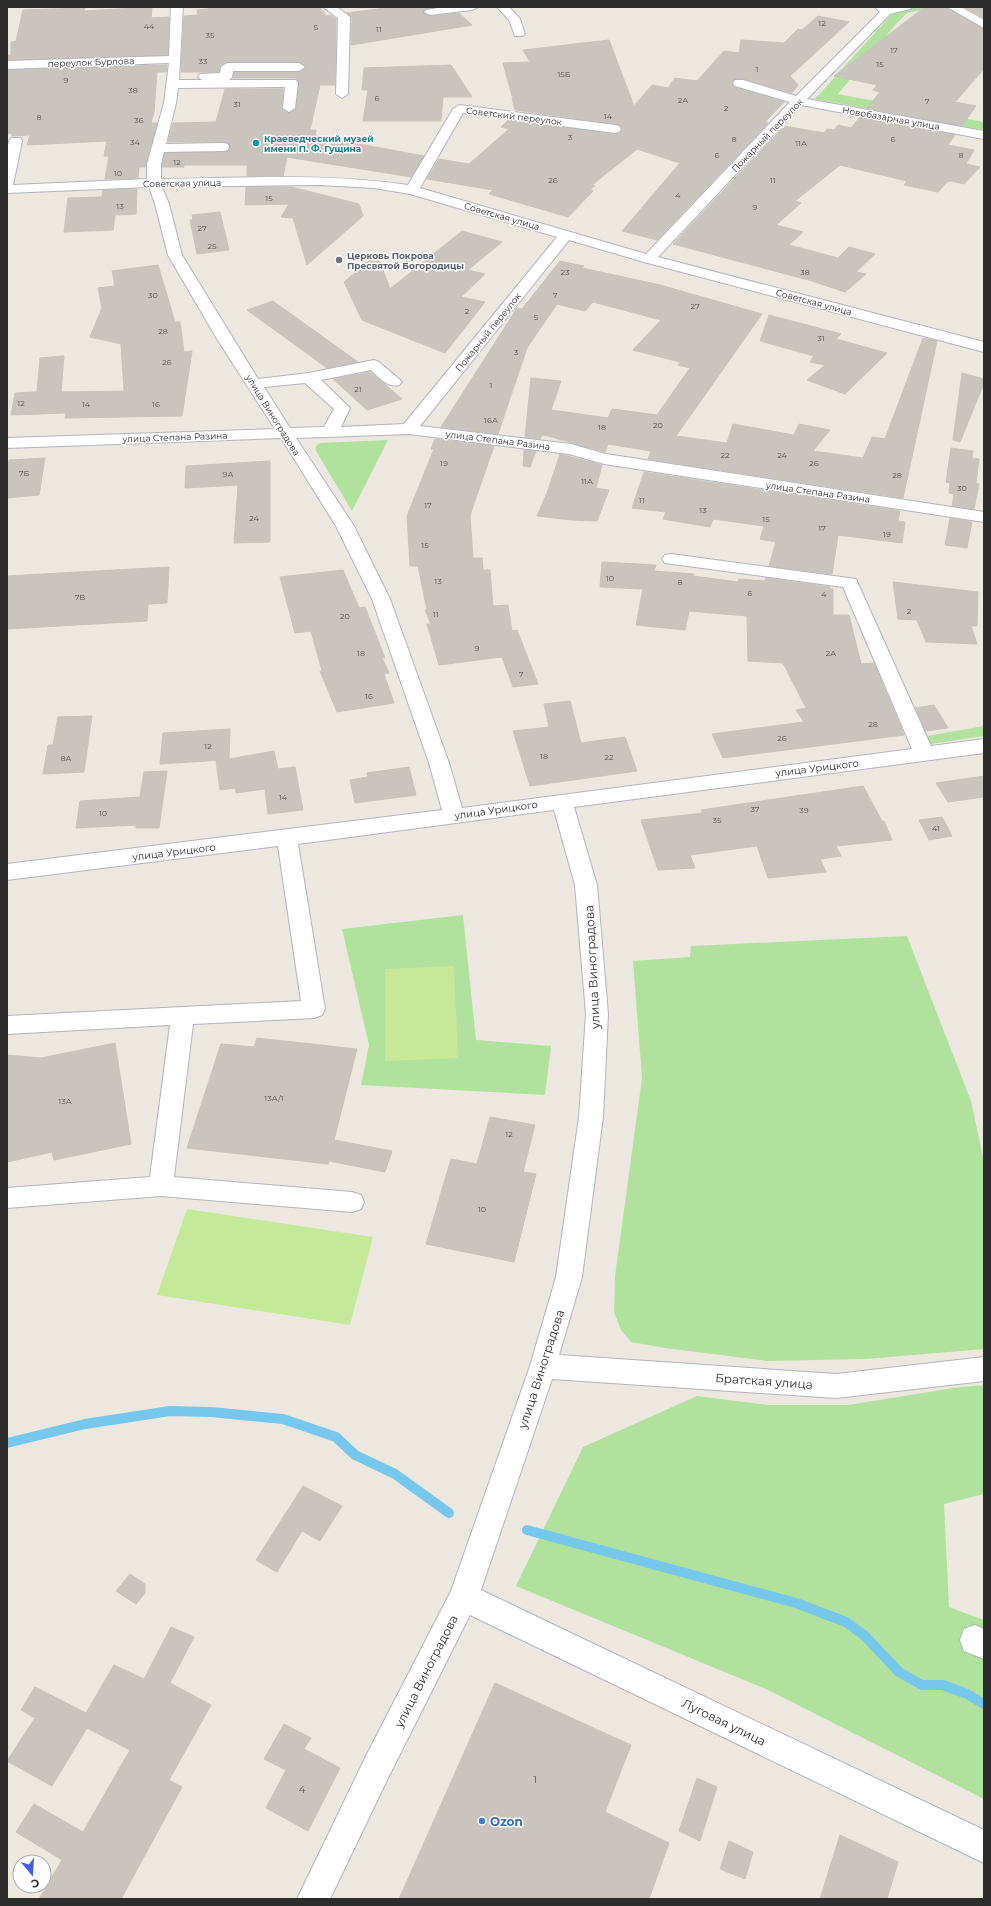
<svg xmlns="http://www.w3.org/2000/svg" width="991" height="1906" font-family="Montserrat,sans-serif">
<style>
.green{fill:#b1e29d}
.pitch{fill:#c4e999}
.lines{fill:none;stroke-linecap:round;stroke-linejoin:round}
.stream{stroke:#75c7ec;stroke-width:10}
.building{fill:#c9c4be;stroke:#c9c4b8}
.minor-casing{stroke:#b2b4bf;stroke-width:2}
.minor{fill:#fff;fill-rule:evenodd}
.culture-dot{fill:#0f9aa8;stroke:#fff;stroke-width:1.5}
.worship-dot{fill:#6b7280;stroke:#fff;stroke-width:1.5}
.shop-dot{fill:#3f7fe0;stroke:#fff;stroke-width:1.5}
.labels{text-anchor:middle;dominant-baseline:central;stroke-width:3;stroke-linejoin:round;paint-order:stroke}
.number-label{font-size:8px;fill:#535250}
.far-street-label{font-size:9px;fill:#2c2c2c;stroke:#fff}
.far-culture-label{font-size:9px;font-weight:bold;fill:#0d838f;stroke:#fff;text-anchor:start}
.far-worship-label{font-size:9px;font-weight:bold;fill:#5b616d;stroke:#fff;text-anchor:start}
.street-label{font-size:10px;fill:#2c2c2c;stroke:#fff}
.near-number-label{font-size:10px;fill:#535250}
.near-street-label{font-size:12px;fill:#2c2c2c;stroke:#fff}
.near-shop-label{font-size:12px;font-weight:bold;fill:#366cbe;stroke:#fff;text-anchor:start}
</style>
<rect width="100%" height="100%" fill="#ede8df"/>
<g class="green">
<polygon points="915,7 934,7 907,13 896,24 838,94 984,122 984,130 815,99 891,15 899,10"/>
<polygon points="388,440 352,511 316,451 316,446 320,443"/>
<polygon points="984,726 984,736 931,744 927,736"/>
<polygon points="463,915 476,1040 551,1046 545,1095 361,1085 369,1045 342,929"/>
<polygon points="907,936 971,1101 984,1162 984,1349 866,1359 767,1361 665,1348 631,1342 621,1330 614,1312 615,1276 642,1078 633,961 690,957 691,946"/>
<polygon points="984,1385 984,1494 944,1504 949,1607 984,1620 984,1799 768,1690 516,1586 583,1447 697,1396 769,1405 848,1405 953,1388"/>
</g>
<g class="pitch">
<polygon points="454,966 458,1058 385,1061 385,969"/>
<polygon points="187,1209 373,1237 350,1325 157,1295"/>
</g>
<g class="lines">
<g class="stream">
<polyline points="7,1443 85,1424 170,1411 211,1412 283,1419 336,1437 355,1455 395,1474 449,1513"/>
<polyline points="527,1530 796,1603 846,1622 864,1635 899,1672 922,1685 943,1685 967,1694 984,1704"/>
</g>
</g>
<g class="building">
<polygon points="152,7 151,18 169,17 168,55 7,60 7,55 11,55 11,42 16,41 23,10 85,8 84,11"/>
<polygon points="217,7 320,7 326,16 331,15 336,19 335,85 320,85 310,130 316,130 315,136 424,156 411,177 287,157 283,176 247,176 247,165 184,165 184,167 162,167 165,153 223,152 229,150 229,144 223,142 168,142 173,123 216,122 225,89 283,89 282,109 290,113 296,108 299,83 296,78 233,78 234,72 299,72 306,67 300,62 227,62 220,66 219,72 181,72 184,16 198,15 197,10 217,8"/>
<polygon points="393,7 435,7 426,9 423,12 430,16 459,13 472,25 351,45 352,17 347,13"/>
<polygon points="925,7 946,7 984,29 984,69 955,102 976,106 962,126 867,108 880,92 873,90 877,85 834,76"/>
<polygon points="964,7 984,7 984,18"/>
<polygon points="818,16 849,22 790,76 798,85 792,93 743,79 734,79 732,84 735,87 784,102 765,122 768,123 657,240 622,231 680,163 637,149 592,185 595,186 590,190 593,191 568,217 489,194 493,190 427,179 439,159 469,164 509,129 501,127 508,120 615,134 620,133 622,128 619,125 615,124 515,110 512,98 514,96 512,96 503,63 530,62 523,50 609,40 634,106 652,85 668,88 675,78 697,81 724,51 739,53 741,40 784,43 798,29 802,30"/>
<polygon points="167,65 166,72 157,72 154,112 151,123 157,123 146,167 139,167 138,178 105,179 109,156 104,156 107,141 27,145 30,135 12,136 12,133 7,134 7,70"/>
<polygon points="451,65 472,97 443,97 441,121 363,121 368,90 362,90 364,68"/>
<polygon points="860,117 955,135 948,145 974,150 966,164 980,167 964,184 950,181 947,182 938,192 904,185 907,181 840,165 795,201 801,203 776,225 803,232 789,245 838,258 849,247 875,254 856,272 866,274 845,292 812,281 673,244 784,126 824,133 827,129 834,130 838,125 851,128"/>
<polygon points="246,187 291,187 359,204 363,216 307,265 293,218 281,217 289,204 245,205"/>
<polygon points="137,189 136,214 115,215 113,230 64,232 68,198 102,197 103,190"/>
<polygon points="220,212 229,250 197,254 190,220 193,220 192,215"/>
<polygon points="462,231 502,242 468,270 485,274 461,297 485,302 445,353 362,320 344,282 377,254 390,289"/>
<polygon points="560,261 584,266 582,268 660,285 762,314 676,436 727,443 733,424 794,435 799,424 830,430 813,451 863,458 872,437 885,439 923,338 937,341 903,498 648,459 651,451 608,444 605,452 548,436 542,435 540,439 525,437 531,378 561,381 551,410 608,418 612,409 657,415 690,368 678,365 680,362 633,350 661,320 593,302 585,311 557,304 527,348 498,434 441,427 517,308 522,309"/>
<polygon points="158,265 175,322 180,322 184,352 192,351 182,416 65,418 66,413 11,415 15,393 37,392 40,358 64,356 61,392 124,391 121,344 90,337 102,308 98,288 115,286 112,271"/>
<polygon points="273,301 358,362 327,368 247,310"/>
<polygon points="769,315 841,334 836,339 887,353 845,394 807,380 825,365 810,362 814,356 760,341"/>
<polygon points="370,372 380,380 402,399 367,410 333,379"/>
<polygon points="962,373 984,379 984,383 960,442 953,440"/>
<polygon points="435,439 494,446 470,515 473,558 482,558 483,570 490,570 493,606 508,605 512,631 517,630 538,684 513,687 502,657 439,665 427,624 431,624 425,610 427,610 418,566 410,566 407,516 434,449 431,449"/>
<polygon points="951,448 973,451 972,458 979,459 976,483 979,484 974,509 952,506 954,494 949,493 950,483 946,482"/>
<polygon points="524,450 536,451 530,467 523,466"/>
<polygon points="560,454 602,465 596,488 609,490 597,521 571,520 537,516 547,493"/>
<polygon points="45,458 39,495 7,498 7,471 9,460"/>
<polygon points="270,461 270,542 234,543 238,485 185,488 186,466"/>
<polygon points="644,472 900,511 898,521 905,522 902,543 838,535 832,574 769,566 776,542 760,539 764,526 713,519 710,527 663,519 666,512 632,508"/>
<polygon points="950,518 972,522 967,548 945,545"/>
<polygon points="602,562 656,565 654,571 694,574 693,576 738,582 739,579 765,581 766,578 830,587 830,589 833,589 833,615 849,615 861,664 874,663 904,735 723,758 712,734 804,722 796,710 806,708 783,663 748,661 747,616 689,611 685,630 636,625 643,589 600,587"/>
<polygon points="169,567 167,603 148,604 147,621 7,629 7,576"/>
<polygon points="343,570 359,608 365,607 385,658 382,658 389,673 384,674 394,703 337,712 320,671 322,671 311,631 295,633 280,577"/>
<polygon points="893,582 978,592 977,626 971,626 977,644 926,642 917,620 898,619"/>
<polygon points="570,701 581,743 625,737 637,771 530,786 513,731 549,727 544,704"/>
<polygon points="934,705 948,728 926,731 915,708"/>
<polygon points="92,716 84,772 43,774 48,745 53,745 58,717"/>
<polygon points="230,729 229,759 274,751 278,769 295,767 303,810 268,814 265,789 236,793 235,788 220,790 216,761 222,760 160,764 163,733"/>
<polygon points="409,767 416,795 355,803 350,780 368,777 367,773"/>
<polygon points="167,771 159,828 136,828 136,825 76,828 80,801 140,797 144,772"/>
<polygon points="984,776 984,797 948,802 936,783"/>
<polygon points="863,786 882,821 884,821 892,840 836,846 841,856 820,859 826,872 768,878 757,846 690,855 695,868 658,870 641,820 703,813 701,810"/>
<polygon points="942,817 952,836 929,840 919,820"/>
<polygon points="257,1038 357,1049 334,1140 392,1151 385,1172 329,1161 328,1164 187,1148 221,1044 254,1047"/>
<polygon points="115,1043 131,1144 54,1160 52,1152 7,1162 7,1055 41,1058"/>
<polygon points="490,1117 535,1125 523,1172 536,1174 514,1262 426,1244 451,1159 477,1164"/>
<polygon points="303,1486 342,1506 320,1541 302,1531 277,1572 256,1560"/>
<polygon points="130,1574 145,1584 145,1593 136,1604 116,1591"/>
<polygon points="171,1627 194,1637 170,1683 211,1705 169,1780 182,1787 121,1899 39,1899 62,1860 16,1832 34,1804 83,1832 130,1750 87,1728 52,1786 7,1761 35,1718 21,1710 35,1687 86,1713 114,1665 144,1679"/>
<polygon points="495,1683 631,1745 605,1812 669,1843 649,1899 399,1899"/>
<polygon points="284,1724 311,1738 304,1749 340,1768 308,1831 266,1808 286,1770 264,1759"/>
<polygon points="697,1778 717,1787 700,1841 679,1831"/>
<polygon points="840,1835 898,1862 887,1899 820,1899"/>
<polygon points="729,1841 753,1852 745,1879 720,1869"/>
</g>
<g class="lines">
<defs>
<g id="minor">
<path d="M171 7H183L179 80H202L198 77 200 74 220 73 221 67 227 63H299L305 67 299 71H233L232 77 229 80H296L298 83 295 108 289 112 283 108 285 87 178 88 176 103 166 144 223 143 228 144 229 147 228 150 223 151 164 152 161 164V179C243 178 326 173 408 185L453 109 459 105 615 125 619 126 621 129 619 132 615 133 463 113 420 188 646 254 790 102 735 86 733 83 735 80H743L796 96 880 12 875 7H912L910 9 890 14 807 99 984 131V139L801 105 658 257 984 342V352L644 262 569 240 420 426 571 444 606 454 984 512V522L604 464 569 454 409 434 296 438 354 526 390 599 449 763 462 808 912 749 843 587 665 563 662 559 665 555 671 554 856 579 931 746 984 739V753L574 807 597 885 608 1014 603 1117 582 1277 559 1355 836 1374 984 1357V1381L836 1398 552 1379 481 1590 984 1830V1863L470 1615 389 1776 330 1899H297L367 1754 451 1591 530 1366 556 1277 579 1117 586 1014 575 885 554 810 298 844 325 1009 322 1015 314 1018 193 1024 174 1177 352 1192 361 1195 364 1202 361 1209 352 1212 161 1196 7 1208V1188L150 1177 170 1025 7 1034V1016L301 1001 278 846 7 880V864L442 810 429 763 372 599 336 526 281 438 7 448V438L275 429 217 339 168 255 155 204 149 187 7 193C7 179 3 150 11 138H21L22 141 13 185 147 179V164L164 103 169 63 7 69V61L169 56ZM320 185 374 188 410 194 557 237 404 424 341 427 350 408 321 380 371 370C380 378 387 388 399 385L402 382 399 379 379 362 374 360 309 373 258 379 182 255 169 204 162 187ZM305 383 334 409 324 427 290 428 264 387Z"/>
<polygon points="323,7 337,7 350,17 348,94 342,98 336,94 338,18"/>
<polygon points="444,7 478,7 472,10 430,15 424,12 426,10"/>
<polygon points="497,7 509,7 520,19 525,34 523,36 515,36 509,20"/>
<polygon points="947,7 961,7 984,20 984,28"/>
<polygon points="975,1625 984,1629 984,1659 964,1651 960,1640 964,1629"/>
</g>
</defs>
<use href="#minor" class="minor-casing"/>
<use href="#minor" class="minor"/>
</g>
<circle class="culture-dot" cx="256" cy="143" r="4"/>
<circle class="worship-dot" cx="339" cy="260" r="4"/>
<circle class="shop-dot" cx="482" cy="1821" r="4"/>
<g class="labels">
<g class="number-label">
<text x="822" y="23">12</text>
<text x="149" y="26">44</text>
<text x="316" y="27">5</text>
<text x="379" y="29">11</text>
<text x="210" y="35">35</text>
<text x="894" y="50">17</text>
<text x="203" y="61">33</text>
<text x="880" y="64">15</text>
<text x="757" y="69">1</text>
<text x="564" y="74">15Б</text>
<text x="66" y="80">9</text>
<text x="133" y="90">38</text>
<text x="377" y="98">6</text>
<text x="683" y="100">2А</text>
<text x="927" y="101">7</text>
<text x="237" y="104">31</text>
<text x="726" y="108">2</text>
<text x="608" y="116">14</text>
<text x="39" y="117">8</text>
<text x="139" y="120">36</text>
<text x="570" y="137">3</text>
<text x="734" y="139">8</text>
<text x="893" y="139">6</text>
<text x="135" y="142">34</text>
<text x="801" y="143">11А</text>
<text x="717" y="155">6</text>
<text x="961" y="155">8</text>
<text x="177" y="162">12</text>
<text x="118" y="173">10</text>
<text x="553" y="180">26</text>
<text x="773" y="180">11</text>
<text x="678" y="195">4</text>
<text x="269" y="198">15</text>
<text x="120" y="206">13</text>
<text x="755" y="207">9</text>
<text x="202" y="228">27</text>
<text x="212" y="246">25</text>
<text x="565" y="272">23</text>
<text x="805" y="272">38</text>
<text x="153" y="295">30</text>
<text x="555" y="295">7</text>
<text x="695" y="306">27</text>
<text x="467" y="311">2</text>
<text x="536" y="317">5</text>
<text x="163" y="331">28</text>
<text x="821" y="338">31</text>
<text x="516" y="352">3</text>
<text x="167" y="362">26</text>
<text x="491" y="385">1</text>
<text x="358" y="389">21</text>
<text x="21" y="403">12</text>
<text x="86" y="404">14</text>
<text x="156" y="404">16</text>
<text x="491" y="420">16А</text>
<text x="658" y="425">20</text>
<text x="602" y="427">18</text>
<text x="725" y="455">22</text>
<text x="782" y="455">24</text>
<text x="444" y="463">19</text>
<text x="814" y="463">26</text>
<text x="24" y="473">7Б</text>
<text x="228" y="474">9А</text>
<text x="897" y="475">28</text>
<text x="587" y="481">11А</text>
<text x="962" y="488">30</text>
<text x="642" y="500">11</text>
<text x="428" y="505">17</text>
<text x="703" y="510">13</text>
<text x="254" y="518">24</text>
<text x="766" y="519">15</text>
<text x="822" y="528">17</text>
<text x="887" y="534">19</text>
<text x="425" y="545">15</text>
<text x="610" y="578">10</text>
<text x="438" y="581">13</text>
<text x="680" y="582">8</text>
<text x="750" y="593">6</text>
<text x="824" y="594">4</text>
<text x="80" y="597">7В</text>
<text x="909" y="611">2</text>
<text x="436" y="614">11</text>
<text x="345" y="616">20</text>
<text x="477" y="648">9</text>
<text x="361" y="653">18</text>
<text x="831" y="653">2А</text>
<text x="521" y="674">7</text>
<text x="369" y="696">16</text>
<text x="873" y="724">28</text>
<text x="782" y="738">26</text>
<text x="208" y="746">12</text>
<text x="544" y="756">18</text>
<text x="609" y="757">22</text>
<text x="66" y="758">8А</text>
<text x="283" y="797">14</text>
<text x="755" y="809">37</text>
<text x="804" y="810">39</text>
<text x="103" y="813">10</text>
<text x="717" y="820">35</text>
<text x="936" y="828">41</text>
<text x="274" y="1098">13А/1</text>
<text x="65" y="1101">13А</text>
<text x="509" y="1134">12</text>
<text x="482" y="1209">10</text>
</g>
<g class="far-street-label">
<text transform="translate(91 62) rotate(-2)">переулок Бурлова</text>
<text transform="translate(514 116) rotate(7)">Советский переулок</text>
<text transform="translate(891 118) rotate(10)">Новобазарная улица</text>
<text transform="translate(767 135) rotate(-46)">Пожарный переулок</text>
<text transform="translate(182 183) rotate(-1)">Советская улица</text>
<text transform="translate(502 216) rotate(16)">Советская улица</text>
<text transform="translate(814 302) rotate(15)">Советская улица</text>
<text transform="translate(488 332) rotate(-51)">Пожарный переулок</text>
<text transform="translate(273 415) rotate(58)">улица Виноградова</text>
<text transform="translate(175 437) rotate(-2)">улица Степана Разина</text>
<text transform="translate(498 440) rotate(7)">улица Степана Разина</text>
<text transform="translate(818 492) rotate(8)">улица Степана Разина</text>
</g>
<g class="far-culture-label">
<text x="264" y="138">Краеведческий музей<tspan x="264" dy="10">имени П. Ф. Гущина</tspan></text>
</g>
<g class="far-worship-label">
<text x="347" y="255">Церковь Покрова<tspan x="347" dy="10">Пресвятой Богородицы</tspan></text>
</g>
<g class="street-label">
<text transform="translate(817 768) rotate(-7)">улица Урицкого</text>
<text transform="translate(496 810) rotate(-8)">улица Урицкого</text>
<text transform="translate(174 852) rotate(-7)">улица Урицкого</text>
</g>
<g class="near-number-label">
<text x="535" y="1779">1</text>
<text x="302" y="1789">4</text>
</g>
<g class="near-street-label">
<text transform="translate(592 967) rotate(-93)">улица Виноградова</text>
<text transform="translate(541 1369) rotate(-72)">улица Виноградова</text>
<text transform="translate(764 1381) rotate(4)">Братская улица</text>
<text transform="translate(426 1671) rotate(-63)">улица Виноградова</text>
<text transform="translate(724 1722) rotate(26)">Луговая улица</text>
</g>
<g class="near-shop-label">
<text x="490" y="1821">Ozon</text>
</g>
</g>
<rect width="991" height="1906" fill="none" stroke="#2c2c2c" stroke-width="16"/>
<g transform="translate(32 1874) rotate(162)"><circle r="19" fill="#ffffff" stroke="#ababab"/>
<path d="M0-3L7 15L0 10L-7 15Z" fill="#435df6"/>
<text y="-6" font-size="11" font-weight="bold" text-anchor="middle" fill="#2c2c2c">С</text>
</g>
</svg>
